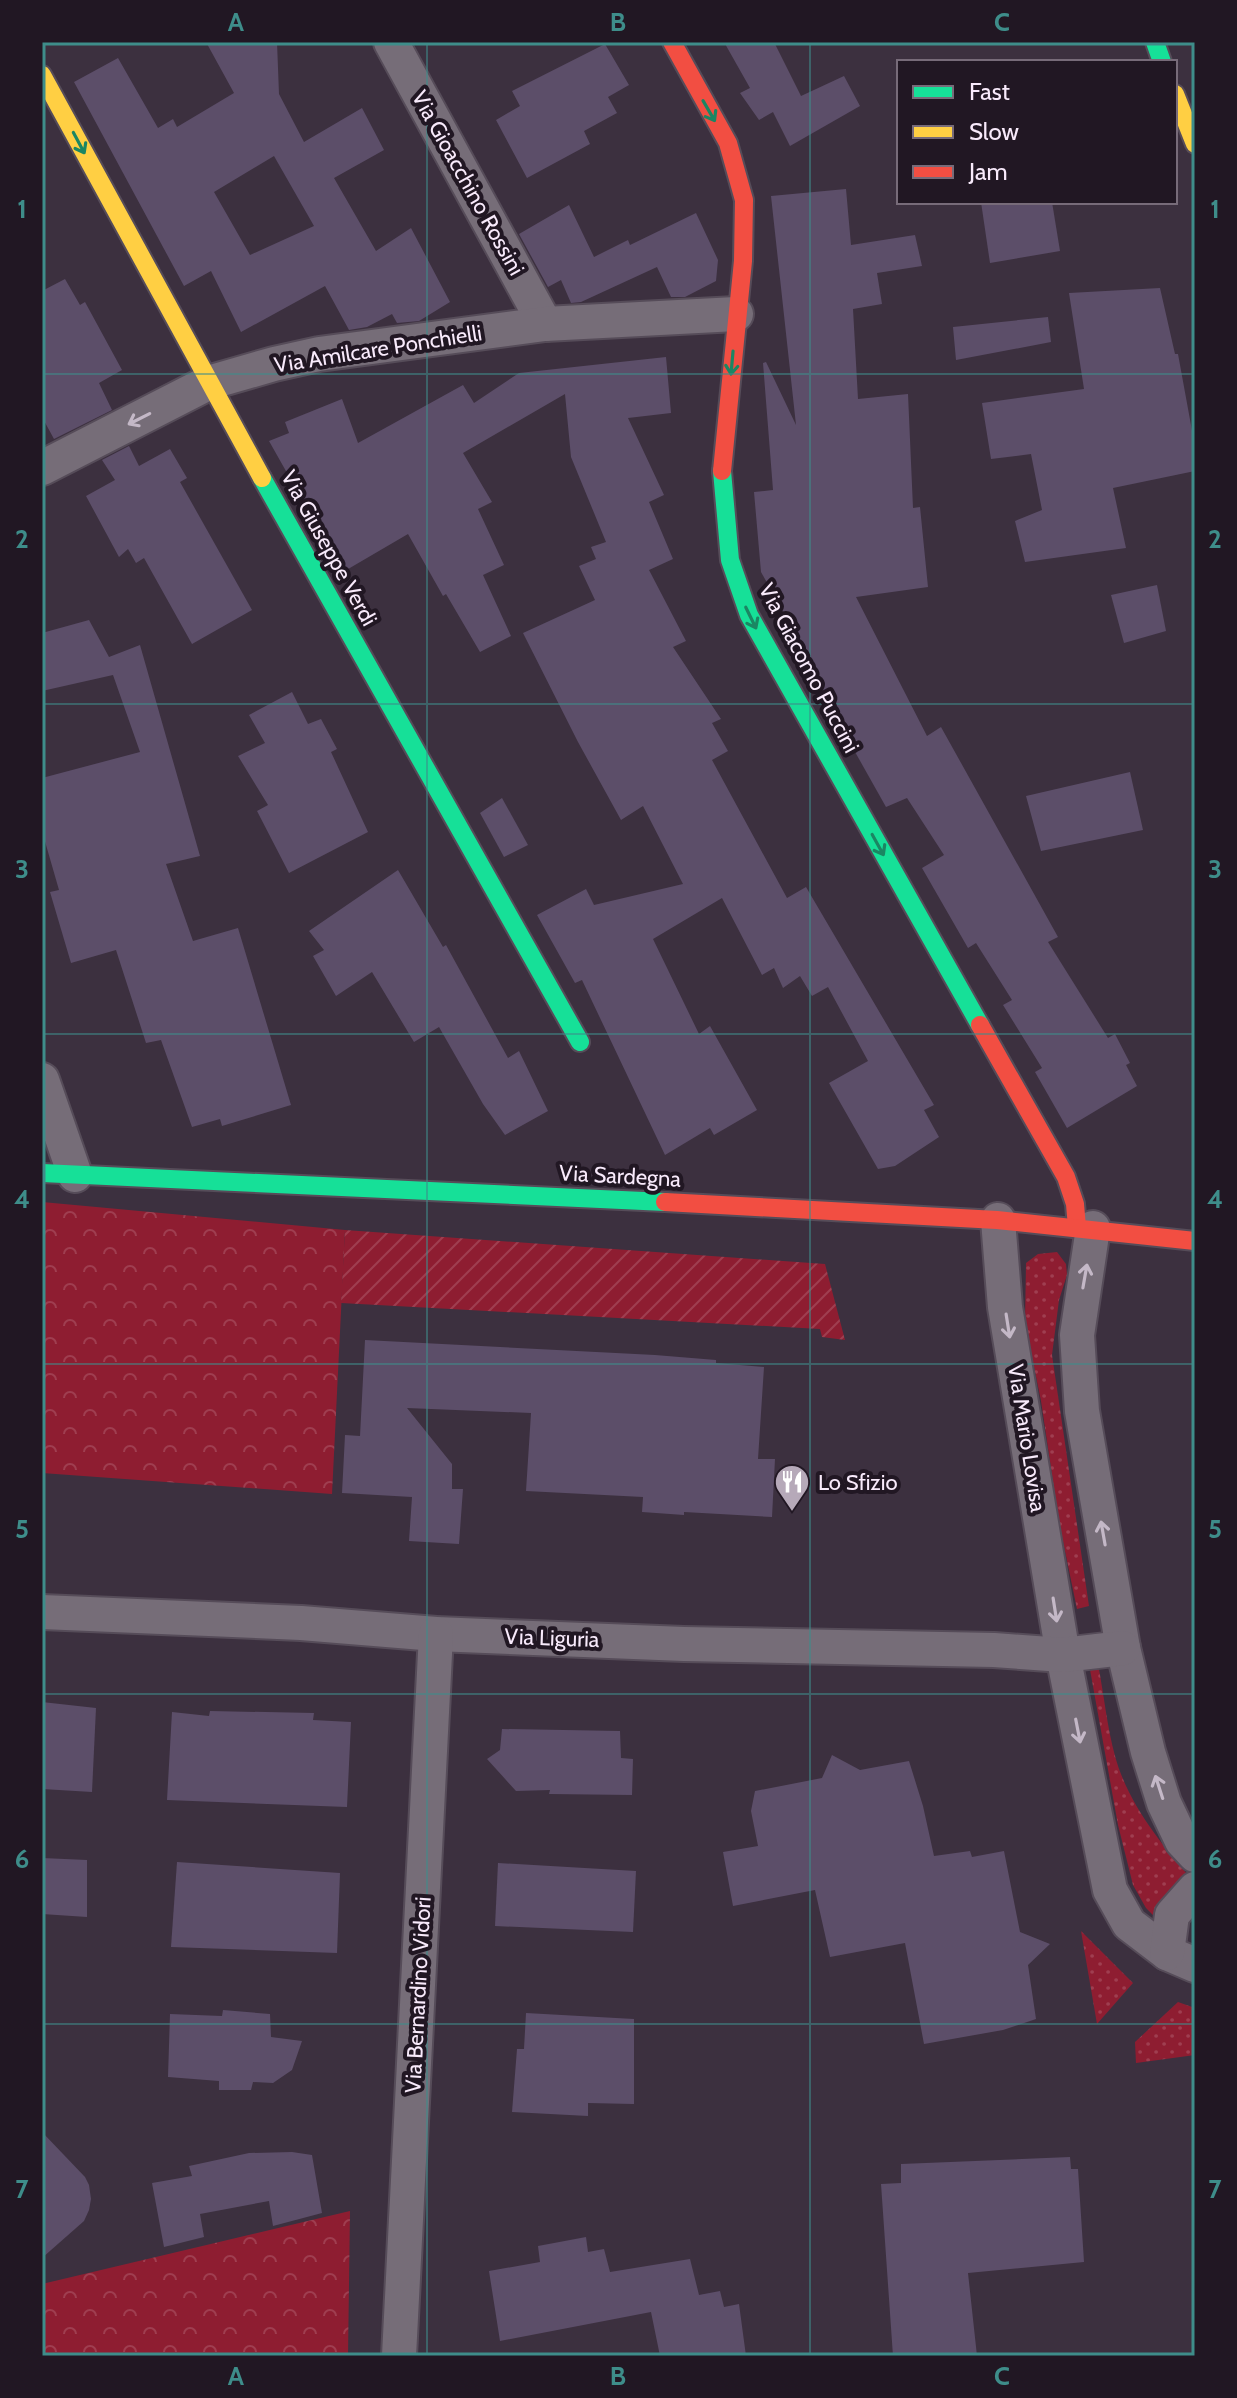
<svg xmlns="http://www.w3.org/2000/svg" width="1237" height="2398" font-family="Cabin,sans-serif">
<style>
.grass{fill:url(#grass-dots)}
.park{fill:url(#park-crowns)}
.garden{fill:url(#garden-furrows)}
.building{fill:#5c4e69;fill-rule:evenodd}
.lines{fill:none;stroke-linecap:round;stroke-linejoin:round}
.street-casing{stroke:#564c59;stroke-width:38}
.fast-casing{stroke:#564c59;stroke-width:22}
.slow-casing{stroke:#564c59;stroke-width:22}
.jam-casing{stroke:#564c59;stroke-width:22}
.street{stroke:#766d78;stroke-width:34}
.fast{stroke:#16e098;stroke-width:18}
.slow{stroke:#ffcf43;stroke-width:18}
.jam{stroke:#f24e42;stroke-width:18}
.oneway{stroke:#1b8663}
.oneway2{stroke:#c4b8c7}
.grid{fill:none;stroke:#3e8d8a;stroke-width:2;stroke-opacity:0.55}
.labels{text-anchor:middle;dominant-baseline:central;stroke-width:8;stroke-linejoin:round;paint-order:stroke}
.street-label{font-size:22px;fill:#f8eafb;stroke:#211723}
.poi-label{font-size:22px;fill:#f8eafb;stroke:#211723;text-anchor:start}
.neatline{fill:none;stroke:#3e8d8a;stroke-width:3}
.grid-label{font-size:26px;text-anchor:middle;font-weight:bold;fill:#3e8d8a}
</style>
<defs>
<pattern id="grass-dots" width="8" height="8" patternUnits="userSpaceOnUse" patternTransform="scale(2)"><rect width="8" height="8" fill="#8e1d31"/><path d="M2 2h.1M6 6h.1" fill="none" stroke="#9f3e50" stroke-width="1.8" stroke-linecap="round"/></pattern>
<pattern id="park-crowns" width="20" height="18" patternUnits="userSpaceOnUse" patternTransform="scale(2)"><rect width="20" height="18" fill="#8e1d31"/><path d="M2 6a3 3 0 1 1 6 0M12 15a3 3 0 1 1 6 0" fill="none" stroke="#9f3e50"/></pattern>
<pattern id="garden-furrows" width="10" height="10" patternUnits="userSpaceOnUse" patternTransform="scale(2)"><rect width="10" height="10" fill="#8e1d31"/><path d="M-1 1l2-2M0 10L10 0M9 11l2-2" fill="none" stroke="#9f3e50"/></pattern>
</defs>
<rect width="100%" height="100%" fill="#3c303f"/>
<g class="grass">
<polygon points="1057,1252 1066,1264 1067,1275 1059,1300 1052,1355 1089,1606 1077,1609 1059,1522 1041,1401 1025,1323 1026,1263 1038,1254"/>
<path d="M1089 1664H1098C1104 1695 1107 1727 1115 1756 1128 1804 1162 1845 1194 1882L1158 1920 1146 1908 1133 1885 1118 1825Z"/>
<polygon points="1081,1931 1133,1983 1097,2024"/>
<polygon points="1178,2002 1195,2008 1195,2055 1136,2063 1135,2042"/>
</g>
<g class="park">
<polygon points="42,1202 345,1230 332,1494 42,1473"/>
<polygon points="350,2211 348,2356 42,2356 42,2284"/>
</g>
<polygon class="garden" points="345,1230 825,1264 845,1340 822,1337 820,1329 341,1303"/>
<g class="building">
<path d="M206 42H277L279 94 304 142 362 108 384 150 334 178 376 251 411 228 450 302 419 321 397 323 392 314 367 327 349 330 325 286 241 332 211 271 184 286 74 82 118 58 158 128 173 119 177 127 234 93ZM274 156 314 226 250 255 214 192Z"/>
<polygon points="724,42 774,42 801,96 844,76 860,106 790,146 773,112 759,120 740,93 750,88"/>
<polygon points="605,44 629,85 608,97 617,113 584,131 590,144 527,178 496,120 520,106 512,91"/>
<polygon points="846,189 851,245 915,235 922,266 877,273 882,304 853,309 858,399 908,394 913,508 920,507 928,587 856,597 927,736 941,727 1058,937 1048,942 1108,1038 1115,1034 1130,1063 1126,1065 1137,1086 1067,1128 1035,1072 1042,1068 1003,1005 1012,1000 976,943 968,948 922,868 944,855 907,798 886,807 850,743 818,680 820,678 761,572 754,492 773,490 763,363 766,362 796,425 771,196"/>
<polygon points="981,202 1052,202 1060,251 990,263"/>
<polygon points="569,205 594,257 628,240 630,245 696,213 718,260 716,281 685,297 671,297 657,267 581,302 571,303 561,280 548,287 519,234"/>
<polygon points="65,279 80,305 85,302 122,370 99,383 112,410 54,439 42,417 42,291"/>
<polygon points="1160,288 1175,354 1178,354 1195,447 1195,471 1113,488 1126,548 1025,562 1015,521 1042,510 1031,454 991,459 982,403 1084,389 1069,293"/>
<polygon points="1048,317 1051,342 956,360 953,327"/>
<polygon points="666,357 671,413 628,418 664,495 649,502 673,559 649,570 686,641 673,647 721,719 712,723 728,751 712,760 787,898 806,887 934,1105 924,1110 939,1137 895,1166 878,1169 829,1083 868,1061 828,987 812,996 800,976 783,988 774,968 762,975 722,898 653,939 699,1034 710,1026 757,1110 714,1135 710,1128 665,1155 582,980 575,983 537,915 586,889 594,905 683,884 643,806 621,820 578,742 523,633 595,600 579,566 596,559 591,547 606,542 571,457 565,394 463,453 492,502 478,509 504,565 483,575 511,636 480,652 446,594 443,596 408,534 343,572 269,441 289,433 285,422 342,399 358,443 463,385 474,403 519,373"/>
<polygon points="129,446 139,466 170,449 187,478 180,482 252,610 192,644 144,558 136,563 128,549 119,557 86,496 115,480 102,460"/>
<polygon points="1157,585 1166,631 1124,643 1111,595"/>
<polygon points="89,620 109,657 140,645 200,856 166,864 193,941 238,928 291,1105 222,1126 220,1119 192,1127 161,1040 146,1043 116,950 71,963 50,892 59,890 42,831 42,778 140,752 113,675 42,691 42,633"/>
<polygon points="292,692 308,724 321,719 337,749 331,752 368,832 289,873 257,811 268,805 238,756 265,743 249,715"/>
<polygon points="1130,772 1143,830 1041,851 1026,796"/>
<polygon points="502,798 528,845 504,857 480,813"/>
<polygon points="398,870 443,947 446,945 508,1058 519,1051 548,1111 505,1135 483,1104 439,1027 414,1042 372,972 336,996 313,956 324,950 309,931"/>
<polygon points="365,1340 655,1355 716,1360 716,1363 764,1367 758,1459 775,1459 772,1517 684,1512 684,1515 642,1512 643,1497 526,1491 531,1413 407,1408 452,1464 452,1489 463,1489 459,1544 409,1541 412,1497 342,1493 345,1435 360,1436"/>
<polygon points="42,1702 96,1708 92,1792 42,1789"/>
<polygon points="210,1711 314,1713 313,1720 351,1722 347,1807 167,1800 172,1712 209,1716"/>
<polygon points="502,1729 620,1731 621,1758 633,1759 632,1795 549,1794 550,1790 516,1791 487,1759 500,1750"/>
<polygon points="832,1755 860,1770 909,1761 923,1806 934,1856 970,1851 972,1857 1004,1851 1020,1932 1050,1944 1028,1965 1036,2019 1003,2030 924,2044 905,1943 830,1957 815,1890 733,1906 723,1852 758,1846 751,1811 755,1791 822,1778"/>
<polygon points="42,1858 87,1860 87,1917 42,1914"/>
<polygon points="177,1862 340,1873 337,1953 171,1947"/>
<polygon points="498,1863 636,1871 633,1932 495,1926"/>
<polygon points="223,2010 270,2014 271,2037 302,2041 292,2070 273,2083 253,2082 251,2090 219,2090 219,2081 168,2077 170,2014 222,2016"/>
<polygon points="526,2013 634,2019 634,2104 588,2103 588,2116 512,2112 517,2049 524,2049"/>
<polygon points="42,2132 85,2177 89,2185 91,2199 89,2210 84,2221 42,2258"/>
<polygon points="292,2152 312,2155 322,2213 273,2226 269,2201 200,2214 204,2237 164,2247 152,2183 192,2176 189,2166 249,2153"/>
<polygon points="1070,2157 1071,2169 1078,2169 1084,2262 968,2273 977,2356 893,2356 881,2184 901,2183 901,2164"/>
<polygon points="586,2237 588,2252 604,2249 610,2272 690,2259 699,2295 720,2291 724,2307 739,2304 746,2356 660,2356 651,2312 500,2341 489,2271 540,2262 538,2246"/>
</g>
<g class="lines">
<defs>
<g id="street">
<polyline points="391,42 545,324"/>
<polyline points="42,468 208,383 274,364 319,354 545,324 736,314"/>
<polyline points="42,1080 75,1175"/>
<polyline points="998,1220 1005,1307 1063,1655 1110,1890 1129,1924 1167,1953 1195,1965"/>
<polyline points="1093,1228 1077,1335 1082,1411 1123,1648 1148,1752 1164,1803 1182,1841 1195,1855"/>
<polyline points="42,1612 301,1623 436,1634 684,1644 994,1650 1063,1655 1123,1648"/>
<polyline points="1167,1953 1172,1915 1195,1889"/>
<polyline points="399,2356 436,1634"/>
</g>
<g id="fast">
<polyline points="1155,42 1162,62"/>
<polyline points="722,471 730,560 749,615 980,1025"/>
<polyline points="262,478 580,1042"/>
<polyline points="42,1173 665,1202"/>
</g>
<g id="slow">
<polyline points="42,75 262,478"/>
<polyline points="1175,94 1195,144"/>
</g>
<g id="jam">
<polyline points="672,42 728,143 744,200 743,261 722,471"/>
<polyline points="980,1025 1066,1177 1075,1204 1077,1227"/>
<polyline points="665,1202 997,1220 1195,1241"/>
</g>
</defs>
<use href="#street" class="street-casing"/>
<use href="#fast" class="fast-casing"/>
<use href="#slow" class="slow-casing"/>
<use href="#jam" class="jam-casing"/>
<use href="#street" class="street"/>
<use href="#fast" class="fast"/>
<use href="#slow" class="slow"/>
<use href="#jam" class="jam"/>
</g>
<defs><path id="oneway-shaft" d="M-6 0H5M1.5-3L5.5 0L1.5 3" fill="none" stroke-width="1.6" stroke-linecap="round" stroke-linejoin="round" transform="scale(2)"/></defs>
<g class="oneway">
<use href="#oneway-shaft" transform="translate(709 111) rotate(60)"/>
<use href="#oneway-shaft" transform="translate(79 143) rotate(62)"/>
<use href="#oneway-shaft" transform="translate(732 363) rotate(95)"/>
<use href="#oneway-shaft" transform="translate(751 618) rotate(64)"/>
<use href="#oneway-shaft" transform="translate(878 845) rotate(61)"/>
</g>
<g class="oneway2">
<use href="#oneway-shaft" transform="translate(139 419) rotate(153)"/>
<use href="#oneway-shaft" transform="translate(1085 1276) rotate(-80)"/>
<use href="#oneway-shaft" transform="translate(1008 1326) rotate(81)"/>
<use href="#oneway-shaft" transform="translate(1103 1533) rotate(-100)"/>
<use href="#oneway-shaft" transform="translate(1055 1610) rotate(81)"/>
<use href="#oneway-shaft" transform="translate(1078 1731) rotate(79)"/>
<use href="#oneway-shaft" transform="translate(1159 1787) rotate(-108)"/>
</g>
<path class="grid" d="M427 42V2356M810 42V2356M42 374H1195M42 704H1195M42 1034H1195M42 1364H1195M42 1694H1195M42 2024H1195"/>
<defs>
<symbol id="restaurant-pin" viewBox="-11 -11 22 30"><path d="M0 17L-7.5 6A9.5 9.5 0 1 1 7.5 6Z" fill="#b6a9b9" stroke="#211723"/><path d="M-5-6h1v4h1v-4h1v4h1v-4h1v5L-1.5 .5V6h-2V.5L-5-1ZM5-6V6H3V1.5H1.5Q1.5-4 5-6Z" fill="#fff"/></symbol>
</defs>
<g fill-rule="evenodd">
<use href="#restaurant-pin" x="772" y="1462" width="40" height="54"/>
</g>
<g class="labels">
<g class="street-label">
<text transform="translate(468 183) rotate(61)">Via Gioacchino Rossini</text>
<text transform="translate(378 349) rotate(-9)">Via Amilcare Ponchielli</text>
<text transform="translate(329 548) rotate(61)">Via Giuseppe Verdi</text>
<text transform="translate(809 668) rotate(62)">Via Giacomo Puccini</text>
<text transform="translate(620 1176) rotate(3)">Via Sardegna</text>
<text transform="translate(1027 1438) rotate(81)">Via Mario Lovisa</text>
<text transform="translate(552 1638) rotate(2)">Via Liguria</text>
<text transform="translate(418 1995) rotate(-87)">Via Bernardino Vidori</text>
</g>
<g class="poi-label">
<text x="818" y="1482">Lo Sfizio</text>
</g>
</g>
<rect width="1237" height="2398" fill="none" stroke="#211723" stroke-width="88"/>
<rect x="897" y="60" width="280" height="144" fill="#211723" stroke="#776b79" stroke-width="2"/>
<rect x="913" y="86" width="40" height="12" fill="#16e098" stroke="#776b79" stroke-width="2"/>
<text x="969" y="100" font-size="24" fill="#f8eafb">Fast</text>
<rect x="913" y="126" width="40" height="12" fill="#ffcf43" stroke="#776b79" stroke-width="2"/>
<text x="969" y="140" font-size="24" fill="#f8eafb">Slow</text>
<rect x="913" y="166" width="40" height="12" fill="#f24e42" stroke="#776b79" stroke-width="2"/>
<text x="969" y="180" font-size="24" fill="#f8eafb">Jam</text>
<rect x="44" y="44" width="1149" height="2310" class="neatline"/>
<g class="grid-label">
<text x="236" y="31">A</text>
<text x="618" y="31">B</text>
<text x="1002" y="31">C</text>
<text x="22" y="218">1</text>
<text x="1215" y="218">1</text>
<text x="22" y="548">2</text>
<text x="1215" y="548">2</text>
<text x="22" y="878">3</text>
<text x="1215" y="878">3</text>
<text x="22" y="1208">4</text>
<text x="1215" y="1208">4</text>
<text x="22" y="1538">5</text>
<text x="1215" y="1538">5</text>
<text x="22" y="1868">6</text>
<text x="1215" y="1868">6</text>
<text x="22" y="2198">7</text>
<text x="1215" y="2198">7</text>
<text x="236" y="2385">A</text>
<text x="618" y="2385">B</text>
<text x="1002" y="2385">C</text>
</g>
</svg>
